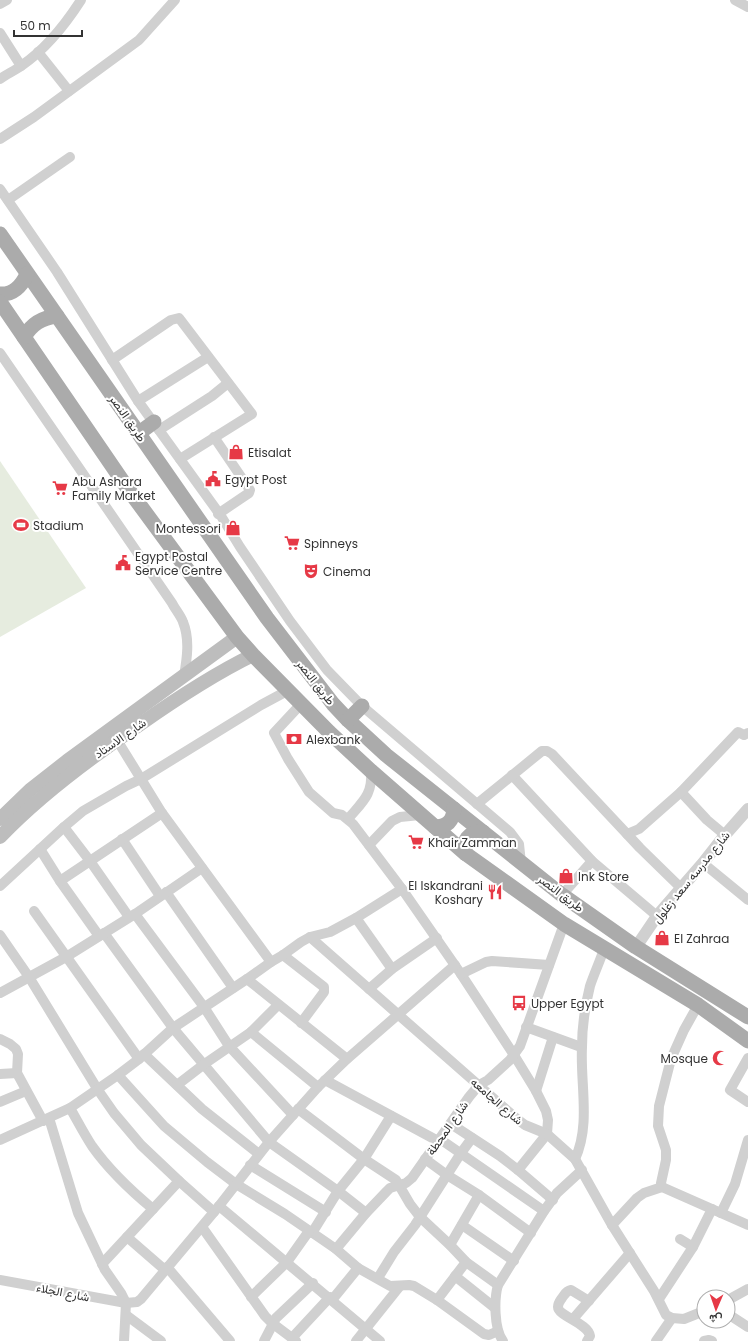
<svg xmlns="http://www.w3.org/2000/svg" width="748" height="1341" font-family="Poppins,Vazirmatn,sans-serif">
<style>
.grass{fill:#e6ecdf}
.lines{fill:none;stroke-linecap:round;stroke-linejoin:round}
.minor{stroke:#d0d0d0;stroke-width:10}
.tertiary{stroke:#d0d0d0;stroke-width:12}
.secondary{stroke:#bdbdbd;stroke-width:14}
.primary{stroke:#ababab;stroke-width:15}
.labels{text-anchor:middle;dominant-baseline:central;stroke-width:4;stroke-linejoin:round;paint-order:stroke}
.street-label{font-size:12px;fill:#333;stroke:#fff}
.poi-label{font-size:12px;fill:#333;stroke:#fff;text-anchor:start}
</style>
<rect width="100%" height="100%" fill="#fff"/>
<polygon class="grass" points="0,461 86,588 0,637"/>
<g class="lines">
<g class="minor">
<polyline points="735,0 748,7"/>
<polyline points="0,4 7,0"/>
<polyline points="0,33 21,66"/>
<polyline points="38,52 69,91"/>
<path d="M0 79C7 74 14 71 21 66 46 49 65 25 81 0"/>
<polyline points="0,139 34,117 139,40 175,0"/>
<polyline points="0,189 57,272 138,401 221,516 240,547 290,621 327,670 362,706 510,832 519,844 521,863"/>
<polyline points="8,200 70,157"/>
<path d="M0 353 172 603C175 609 181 616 183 622 190 639 187 659 184 676"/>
<polyline points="112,360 171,320 179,318 252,414 180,459"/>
<polyline points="138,401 208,357"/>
<polyline points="159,430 212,396 228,383"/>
<polyline points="214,437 250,490 249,493 218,514"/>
<polyline points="301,704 274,733 288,759 309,792 333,813 342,815 353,824 402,889 461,974 514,1055 536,1091 546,1111 548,1120 547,1134 518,1170"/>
<polyline points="117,740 162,813 271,962"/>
<polyline points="512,775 592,861 657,916"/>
<polyline points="681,792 707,820 725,835"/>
<polyline points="477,804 542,751 547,751 552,754 627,834 639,829 681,792 738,732 744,735 748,733"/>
<path d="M348 819C362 802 373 795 371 771"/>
<polyline points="64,827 90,861 129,917"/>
<polyline points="627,834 640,848 681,888"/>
<polyline points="122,839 160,896"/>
<polyline points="369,845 392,821 400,817 420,815"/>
<polyline points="40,849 60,881 99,936"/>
<polyline points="703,863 748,900"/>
<polyline points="60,881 162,813"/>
<polyline points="0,886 64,827 83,811 126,786 141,779 261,705 287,691"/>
<polyline points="166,892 233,988"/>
<polyline points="562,895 592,861"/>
<polyline points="34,911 139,1059"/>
<polyline points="135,914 204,1007 229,1046 293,1115"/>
<polyline points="356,918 392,969"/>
<polyline points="104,933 173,1028 269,1142 338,1191 366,1213"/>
<polyline points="0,935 29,977 98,1090 114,1113 141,1145 179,1181 214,1212"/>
<polyline points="310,937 517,1119 525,1125 547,1134 575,1159 612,1225 654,1291 666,1315 672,1318 684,1319 704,1311"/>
<polyline points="283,955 324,987 324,992 301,1023"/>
<polyline points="461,974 486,962 492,961 549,965"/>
<polyline points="247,979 347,1059"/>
<polyline points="369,989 392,969 437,938"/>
<polyline points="0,993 66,957 135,914 202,868"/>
<polyline points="698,1005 684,1030 671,1059 659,1106 658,1126 666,1150 666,1160 661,1183 662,1187 748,1225"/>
<polyline points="526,1027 581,1047"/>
<polyline points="251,1032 318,1087"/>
<polyline points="0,1039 10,1044 16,1049 18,1054 17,1073 43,1121"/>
<polyline points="144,1054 202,1109 259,1154"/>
<polyline points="748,1058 730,1090 748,1102"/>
<polyline points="0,1074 17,1073"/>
<polyline points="118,1075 164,1126 207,1162 236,1184 285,1214 336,1249 358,1268 390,1286 409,1285 414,1286 437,1300 484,1334 489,1335 498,1331"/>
<polyline points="325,1080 438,1141"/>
<polyline points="177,1085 203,1065 251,1032 278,1005"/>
<polyline points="536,1091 553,1037"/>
<polyline points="0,1102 26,1091"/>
<path d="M70 1108C77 1120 84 1134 92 1146 109 1170 130 1190 153 1209"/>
<polyline points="298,1109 364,1159 396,1180 410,1204 420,1217 450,1245 466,1262 498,1285"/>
<polyline points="49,1118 78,1213 105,1270 121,1293 126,1303 124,1341"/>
<polyline points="451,1124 500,1156 518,1170 553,1200"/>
<polyline points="440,1139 544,1211"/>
<polyline points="0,1140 70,1108 118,1075 139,1059 173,1028 247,979 271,962 283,955 301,942 310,937 330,932 356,918 402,889"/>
<polyline points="425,1159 447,1175 479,1195 531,1233"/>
<path d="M575 1159C591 1125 580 1083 582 1047 582 1027 585 1006 590 986 594 974 600 961 604 949"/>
<polyline points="250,1165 326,1212"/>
<polyline points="219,1206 380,1341"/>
<polyline points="721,1213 735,1184 748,1140"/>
<polyline points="462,1225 514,1261"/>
<polyline points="612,1225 637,1198 644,1193 662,1187"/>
<polyline points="202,1227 265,1316 272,1323 296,1341"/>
<polyline points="312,1233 338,1191 364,1159 391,1116"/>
<polyline points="127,1237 165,1270"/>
<polyline points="680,1239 693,1247"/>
<polyline points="450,1245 479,1195"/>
<polyline points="336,1249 366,1213 387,1191 390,1188 406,1183 412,1178 469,1097 479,1085 488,1080 510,1060 520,1046 564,924"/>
<polyline points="102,1264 179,1181"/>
<polyline points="167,1267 230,1341"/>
<polyline points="455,1276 495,1308"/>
<polyline points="378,1278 394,1252 415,1225 461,1153 472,1138"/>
<polyline points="0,1280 126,1303 137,1302 141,1299 219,1206 269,1142 318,1087 347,1059 455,965"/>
<polyline points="251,1297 287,1262 309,1231"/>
<polyline points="659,1299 693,1247 712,1209"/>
<polyline points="332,1300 358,1268"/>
<polyline points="437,1300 466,1262"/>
<polyline points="728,1300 748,1289"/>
<polyline points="728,1314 748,1327"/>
<polyline points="126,1315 161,1341"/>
<polyline points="573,1319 630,1253"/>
<polyline points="292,1338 330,1297"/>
<polyline points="264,1341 276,1318 313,1283"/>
<polyline points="356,1341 400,1286"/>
<path d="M503 1341C494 1329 494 1299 498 1285L544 1211 557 1193 582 1170"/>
<path d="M587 1341 590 1336C588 1323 558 1316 558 1307 558 1303 560 1301 562 1298 565 1294 566 1291 571 1290L589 1301"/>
<polyline points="656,1341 672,1318"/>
<polyline points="704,1341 709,1340 712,1341"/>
</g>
<polyline class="tertiary" points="636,947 657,916 703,863 725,835 748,809"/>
<g class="secondary">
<polyline points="0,819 30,790 67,761 237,637"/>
<path d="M0 837C41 794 90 758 139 725 176 699 212 675 253 655"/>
</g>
<g class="primary">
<polyline points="0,234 267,618 333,704 348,720 386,755 562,895 636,947 748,1017"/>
<path d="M0 294C14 295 22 285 27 274"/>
<polyline points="0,302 128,489 237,637 253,655 329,732 371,771 466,854 564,924 698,1005 748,1041"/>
<path d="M24 337C32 324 41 318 57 316"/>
<polyline points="139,433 154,422"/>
<polyline points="348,720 362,706"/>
<path d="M435 827C447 827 453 821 454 809"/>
<path d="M466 854C461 841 469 831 483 832"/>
</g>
</g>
<defs>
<symbol id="shop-bare" viewBox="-9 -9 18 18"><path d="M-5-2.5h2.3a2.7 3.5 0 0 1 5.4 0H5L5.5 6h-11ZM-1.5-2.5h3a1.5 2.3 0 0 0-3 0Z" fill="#e63946" stroke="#fff" stroke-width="2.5" paint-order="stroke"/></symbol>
<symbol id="civic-bare" viewBox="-9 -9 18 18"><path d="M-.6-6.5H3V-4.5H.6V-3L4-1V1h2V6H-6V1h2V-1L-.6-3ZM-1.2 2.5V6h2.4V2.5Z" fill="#e63946" stroke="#fff" stroke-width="2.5" paint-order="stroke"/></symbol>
<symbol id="supermarket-bare" viewBox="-9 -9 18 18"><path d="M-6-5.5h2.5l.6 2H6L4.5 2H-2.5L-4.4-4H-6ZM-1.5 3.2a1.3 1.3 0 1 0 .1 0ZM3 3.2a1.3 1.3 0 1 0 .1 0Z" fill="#e63946" stroke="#fff" stroke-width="2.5" paint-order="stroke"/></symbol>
<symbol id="stadium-bare" viewBox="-9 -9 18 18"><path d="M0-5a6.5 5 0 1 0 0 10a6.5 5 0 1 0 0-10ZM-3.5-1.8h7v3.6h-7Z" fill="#e63946" stroke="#fff" stroke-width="2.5" paint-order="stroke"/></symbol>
<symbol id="theatre-bare" viewBox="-9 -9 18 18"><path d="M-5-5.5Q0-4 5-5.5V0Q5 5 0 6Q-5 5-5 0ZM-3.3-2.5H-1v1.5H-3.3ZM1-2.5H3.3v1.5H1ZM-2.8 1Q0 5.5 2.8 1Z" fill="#e63946" stroke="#fff" stroke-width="2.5" paint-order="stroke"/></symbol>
<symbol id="bank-bare" viewBox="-9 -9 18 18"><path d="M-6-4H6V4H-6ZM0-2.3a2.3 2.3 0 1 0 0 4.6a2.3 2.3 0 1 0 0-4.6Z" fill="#e63946" stroke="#fff" stroke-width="2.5" paint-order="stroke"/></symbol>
<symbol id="restaurant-bare" viewBox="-9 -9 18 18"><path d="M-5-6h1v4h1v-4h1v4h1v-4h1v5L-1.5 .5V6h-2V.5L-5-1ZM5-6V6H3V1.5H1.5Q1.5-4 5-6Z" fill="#e63946" stroke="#fff" stroke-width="2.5" paint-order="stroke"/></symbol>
<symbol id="bus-bare" viewBox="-9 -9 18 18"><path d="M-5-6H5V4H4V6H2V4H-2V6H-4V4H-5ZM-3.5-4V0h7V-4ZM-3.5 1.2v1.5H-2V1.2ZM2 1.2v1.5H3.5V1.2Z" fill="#e63946" stroke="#fff" stroke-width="2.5" paint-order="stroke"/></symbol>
<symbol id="mosque-bare" viewBox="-9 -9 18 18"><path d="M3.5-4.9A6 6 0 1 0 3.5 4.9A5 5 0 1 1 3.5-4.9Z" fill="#e63946" stroke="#fff" stroke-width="2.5" paint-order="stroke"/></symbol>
</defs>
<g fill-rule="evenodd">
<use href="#shop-bare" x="225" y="441" width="22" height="22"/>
<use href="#civic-bare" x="202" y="468" width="22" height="22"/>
<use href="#supermarket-bare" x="49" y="477" width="22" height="22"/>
<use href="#stadium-bare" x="10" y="514" width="22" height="22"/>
<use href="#shop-bare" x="222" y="517" width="22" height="22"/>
<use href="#supermarket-bare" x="281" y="532" width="22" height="22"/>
<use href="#civic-bare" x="112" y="552" width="22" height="22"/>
<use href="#theatre-bare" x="300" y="560" width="22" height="22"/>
<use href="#bank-bare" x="283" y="728" width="22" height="22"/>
<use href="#supermarket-bare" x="405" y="831" width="22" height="22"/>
<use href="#shop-bare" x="555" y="865" width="22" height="22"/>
<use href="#restaurant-bare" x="484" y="881" width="22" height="22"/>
<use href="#shop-bare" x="651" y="927" width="22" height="22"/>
<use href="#bus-bare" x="508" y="992" width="22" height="22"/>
<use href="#mosque-bare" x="709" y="1047" width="22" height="22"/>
</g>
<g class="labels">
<g class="street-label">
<text transform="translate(128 418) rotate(55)">طريق النصر</text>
<text transform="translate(316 682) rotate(52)">طريق النصر</text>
<text transform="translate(120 738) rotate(-35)">شارع الاستاد</text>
<text transform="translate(691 877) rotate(-51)">شارع مدرسه سعد زغلول</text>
<text transform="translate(561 893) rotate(37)">طريق النصر</text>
<text transform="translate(497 1101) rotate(41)">شارع الجامعه</text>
<text transform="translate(447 1128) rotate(-55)">شارع المحطة</text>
<text transform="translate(63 1292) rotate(11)">شارع الجلاء</text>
</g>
<g class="poi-label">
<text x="248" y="452">Etisalat</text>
<text x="225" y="479">Egypt Post</text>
<text x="72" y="481">Abu Ashara<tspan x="72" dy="14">Family Market</tspan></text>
<text x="33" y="525">Stadium</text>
<text x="221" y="528" text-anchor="end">Montessori</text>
<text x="304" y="543">Spinneys</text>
<text x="135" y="556">Egypt Postal<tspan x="135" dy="14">Service Centre</tspan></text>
<text x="323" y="571">Cinema</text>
<text x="306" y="739">Alexbank</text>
<text x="428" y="842">Khair Zamman</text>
<text x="578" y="876">Ink Store</text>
<text x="483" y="885" text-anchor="end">El Iskandrani<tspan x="483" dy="14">Koshary</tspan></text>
<text x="674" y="938">El Zahraa</text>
<text x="531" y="1003">Upper Egypt</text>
<text x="708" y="1058" text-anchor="end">Mosque</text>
</g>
</g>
<g transform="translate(716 1309) rotate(182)"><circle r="19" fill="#ffffff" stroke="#adadad"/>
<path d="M0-3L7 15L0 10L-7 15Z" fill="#e63946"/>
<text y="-6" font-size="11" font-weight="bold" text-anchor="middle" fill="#333333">ش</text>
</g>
<path d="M14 30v6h68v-6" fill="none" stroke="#333333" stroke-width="2"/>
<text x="20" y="30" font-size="12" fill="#333333" stroke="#ffffff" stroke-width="3" paint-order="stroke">50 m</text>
</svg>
